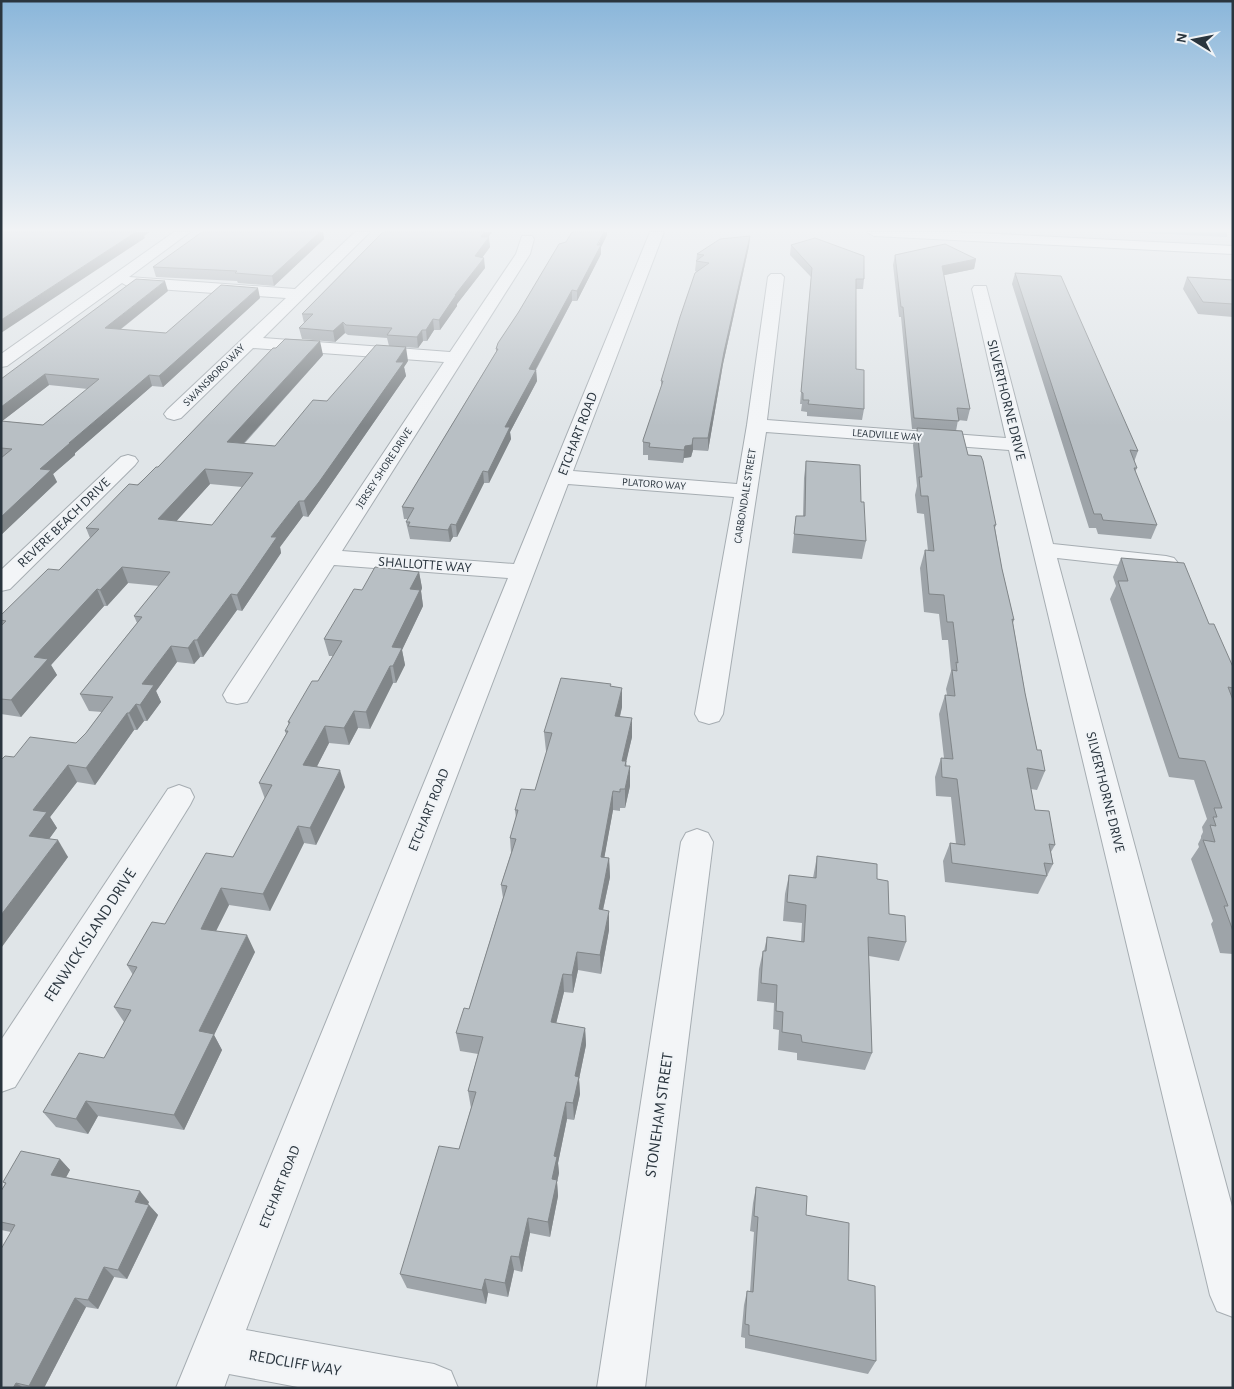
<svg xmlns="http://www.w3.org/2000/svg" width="1234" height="1389" font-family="'Alegreya Sans',sans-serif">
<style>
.water{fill:#9eb9c5}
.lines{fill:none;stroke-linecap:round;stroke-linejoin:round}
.minor-casing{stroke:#a6adb2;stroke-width:2}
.major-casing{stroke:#a1abb3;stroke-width:2}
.minor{fill:#f3f5f7;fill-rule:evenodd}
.major{fill:#fff;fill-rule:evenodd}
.wall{fill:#9ea4a9;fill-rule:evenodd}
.shaded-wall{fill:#818689}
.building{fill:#b8bfc4;stroke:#818689;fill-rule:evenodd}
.labels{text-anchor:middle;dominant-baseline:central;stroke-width:4;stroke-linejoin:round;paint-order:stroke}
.far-street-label{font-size:11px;fill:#2a353e;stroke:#f0f3f6}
.street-label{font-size:14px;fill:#2a353e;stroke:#f0f3f6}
.near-street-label{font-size:16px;fill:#2a353e;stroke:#f0f3f6}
</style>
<rect width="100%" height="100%" fill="#e0e5e8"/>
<polygon class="water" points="1125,232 1227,232 1227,237"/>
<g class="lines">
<defs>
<g id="minor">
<polygon points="174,232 190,232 129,277 295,289 355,232 370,232 263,338 450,352 516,254 522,236 532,236 534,239 530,254 342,551 514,564 650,232 664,232 573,471 737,484 747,425 768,277 771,274 781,274 784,277 767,420 1006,438 972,289 974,286 986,286 1053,544 1166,556 1174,558 1178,563 1174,568 1166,570 1057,558 1233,1210 1233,1317 1217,1311 1210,1295 1009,450 766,432 723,714 719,721 709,724 699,721 695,714 734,497 568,484 246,1330 434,1364 451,1371 458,1388 303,1388 229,1374 224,1388 176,1388 508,578 334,565 247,702 237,704 227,702 223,695 227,688 444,362 253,348 181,418 174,420 167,418 164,414 167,410 286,298 129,287 122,283 7,366 1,367 1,354"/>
<polygon points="128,455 135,457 138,461 135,465 10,589 1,591 1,570 121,457"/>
<polygon points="179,785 190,789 194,797 190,805 15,1087 1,1092 1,1040 168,789"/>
<polygon points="697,829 708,833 713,842 645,1388 597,1388 681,842 686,833"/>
</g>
<polygon id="major" points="867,232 957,232 1233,246 1233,254 874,236"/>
</defs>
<use href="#minor" class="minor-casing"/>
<use href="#major" class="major-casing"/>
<use href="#minor" class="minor"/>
<use href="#major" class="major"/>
</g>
<g class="wall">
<polygon points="323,232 324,239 274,286 238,283 237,281 156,277 153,267"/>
<polygon points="607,235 601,247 601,254 577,301 572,301 536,370 537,381 510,432 511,439 489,483 484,483 457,537 453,537 450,542 410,539 406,522 408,519 404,519 402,507 496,352 496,349"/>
<polygon points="750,236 749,246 723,364 708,451 693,450 691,457 684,458 683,463 648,460 648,455 643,455 643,440 661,387 661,381 697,272 695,271 697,254"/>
<polygon points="488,237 490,247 482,258 485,268 457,304 457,306 440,330 434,330 427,341 423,341 418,348 389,346 387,338 348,335 345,333 335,342 302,339 299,328 304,323 302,314"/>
<polygon points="791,245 864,279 863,289 856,289 856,369 864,409 862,420 807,416 807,412 801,411 802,404 800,404 811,277 790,255"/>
<polygon points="895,255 976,259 974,269 944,275 970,409 967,421 958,420 956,431 968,455 996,525 995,528 1002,569 1014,620 1013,623 1025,693 1037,750 1045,771 1037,790 1031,789 1035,810 1055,845 1051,852 1053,864 1038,894 945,882 943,861 950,843 956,844 951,797 936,796 935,777 941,758 944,758 939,714 945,695 947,695 946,689 951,671 948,640 942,640 939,614 924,612 920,568 925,550 928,551 924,514 917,513 915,495 917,486 913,445 917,429 912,429 901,317 899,317 893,265"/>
<polygon points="1015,273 1138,451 1134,462 1137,468 1135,472 1157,525 1151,539 1098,534 1096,528 1089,528 1012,284"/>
<polygon points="1187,277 1233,280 1233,317 1198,314 1183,289"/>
<path d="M168 291 120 330 166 333 260 298 163 387 152 386 75 453V455L53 474 57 482 1 535V379ZM49 385 88 389 43 425 2 421Z"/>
<path d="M323 355 244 444 275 446 327 401 408 361 404 367 406 376 322 497 308 517 303 516 280 547 281 553 242 611 237 610 203 657H200L194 664 177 662 156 691 161 702 147 721H144L137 730H134L95 785 77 782 50 817 57 828 49 839 68 857 1 948V760L76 743 86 733 102 712 89 711 80 694 137 623 134 616 159 586 128 583 107 606H104L51 665 57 675 21 717 1 714V615L59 570 90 538 86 528 158 467ZM210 484 242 487 212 525 176 521Z"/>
<polygon points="806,461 861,502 866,541 862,559 792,553 796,516 803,516 804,478"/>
<polygon points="1121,558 1209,624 1233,667 1233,954 1220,953 1211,924 1213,921 1191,859 1199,847 1198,844 1201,838 1201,836 1203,832 1202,827 1207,819 1194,780 1169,777 1110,599 1116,586 1113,577"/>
<polygon points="419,572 422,588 421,591 423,606 402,650 405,665 396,683 393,683 370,729 358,728 349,745 329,743 317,766 345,787 316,845 304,843 270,911 229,905 216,931 255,952 214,1035 222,1050 184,1130 98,1116 88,1134 56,1127 43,1112 104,1058 124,1022 114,1007 133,975 127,965 165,924 233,857 265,799 259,783 286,734 285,731 289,725 288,722 318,681 333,656 329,656 324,639 362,590"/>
<polygon points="611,686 622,707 620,717 632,737 626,761 630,786 625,808 620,808 620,811 613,810 604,858 609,858 610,877 603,910 609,930 601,974 578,970 573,993 564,992 556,1023 585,1028 586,1045 579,1079 580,1094 574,1120 567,1119 558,1163 559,1173 557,1182 558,1196 550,1237 530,1233 522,1272 514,1270 508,1297 488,1293 486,1304 407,1288 400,1274 459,1149 471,1108 468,1091 478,1054 460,1051 456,1033 469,1009 503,898 501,885 511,853 510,838 516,818 515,810 535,790 547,752 546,751 544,732"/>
<polygon points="817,856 877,879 889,914 906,942 899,961 869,956 872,1053 865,1070 797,1060 797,1053 778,1050 779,1030 773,1029 774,1003 757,1001 759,969 763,951 764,951 767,937 801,942 802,923 783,921 785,894 789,875 813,878"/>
<polygon points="60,1159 70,1170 66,1177 149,1202 148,1204 158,1215 127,1279 114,1277 98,1309 86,1307 44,1388 1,1388 11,1232 1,1230 1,1191 5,1184 3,1182"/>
<polygon points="756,1187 806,1215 848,1280 876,1361 868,1374 745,1348 745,1338 741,1337 744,1305 747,1291 750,1292 754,1232 750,1231 753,1203"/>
</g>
<g class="shaded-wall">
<polygon points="136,232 150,232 144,236 145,238 1,333 1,320"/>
<polygon points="315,232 323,232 324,239 274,286 272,276"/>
<polygon points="484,232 492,232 482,246 481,237"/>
<polygon points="604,232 607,232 607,235 601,247 601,254 577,301 577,291"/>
<polygon points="750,236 749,246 723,364 708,451 708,438 724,352"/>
<polygon points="489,237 490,247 476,266 475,256"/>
<polygon points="484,258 485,268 457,304 457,306 440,330 439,320 455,295"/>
<polygon points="976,259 974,269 940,276 942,266"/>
<polygon points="165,281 168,291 108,339 105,328"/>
<polygon points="258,288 260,298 163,387 159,376"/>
<polygon points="572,290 572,301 530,380 529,369"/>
<polygon points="433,319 434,330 427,341 426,330"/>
<polygon points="343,322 345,333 335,342 333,331"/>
<polygon points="422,330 423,341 418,348 417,337"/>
<polygon points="320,341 323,355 231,457 227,442"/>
<polygon points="406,347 408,361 404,367 406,376 322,497 308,517 304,501 396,362"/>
<polygon points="536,370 537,381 510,432 511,439 489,483 488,472 505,427"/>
<polygon points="45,374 49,385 1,422 1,407"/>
<polygon points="149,375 152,386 75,453 75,455 53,474 57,482 1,535 1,517 40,469 69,443"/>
<polygon points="693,438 693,450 691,457 684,458 683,463 684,450 685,446"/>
<polygon points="205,469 210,484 164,535 158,519"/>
<polygon points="483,471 484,483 457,537 456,525"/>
<polygon points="299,501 303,516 280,547 281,553 242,611 237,595 271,537"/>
<polygon points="451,524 453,537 450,542 448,530"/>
<polygon points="122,567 128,583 107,606 100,590"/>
<polygon points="419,572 422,588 421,591 423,606 402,650 405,665 396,683 393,666 392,647 410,589"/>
<polygon points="97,589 104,606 51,665 57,675 21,717 11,700 34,657"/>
<polygon points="231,594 237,610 203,657 197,640"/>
<polygon points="194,640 200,657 194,664 188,648"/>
<polygon points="171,646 177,662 156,691 161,702 147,721 140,705 142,684"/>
<polygon points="390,666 393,683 370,729 366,712"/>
<polygon points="622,688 622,707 615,735 615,716"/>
<polygon points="136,704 144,721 137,730 129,713"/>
<polygon points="354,711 358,728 349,745 344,728"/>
<polygon points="127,713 134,730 95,785 86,768"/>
<polygon points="632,718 632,737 622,780 622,761"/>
<polygon points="325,726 329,743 309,782 303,765"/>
<polygon points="68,765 77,782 50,817 57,828 39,853 29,836 33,810"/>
<polygon points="630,766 630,786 625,808 625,789"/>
<polygon points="340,770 345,787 316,845 310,828"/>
<polygon points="613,791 613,810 601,876 601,857"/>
<polygon points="298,826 304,843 270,911 263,894"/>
<polygon points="58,840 68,857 1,948 1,915"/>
<polygon points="609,858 610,877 599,928 599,909"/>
<polygon points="221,888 229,905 209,945 201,929"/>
<polygon points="609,911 609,930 601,974 600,955"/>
<polygon points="247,935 255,952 214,1035 222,1050 184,1130 174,1115 199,1031"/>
<polygon points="577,952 578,970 573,993 572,975"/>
<polygon points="563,974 564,992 552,1040 551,1022"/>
<polygon points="585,1028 586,1045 579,1079 580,1094 574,1120 573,1103 575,1076"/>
<polygon points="86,1101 98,1116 88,1134 76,1119"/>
<polygon points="566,1102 567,1119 558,1163 559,1173 557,1182 558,1196 550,1237 548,1222 554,1156"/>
<polygon points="60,1159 70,1170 62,1185 51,1175"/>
<polygon points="140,1191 149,1202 144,1212 135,1202"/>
<polygon points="149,1205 158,1215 127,1279 118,1270"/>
<polygon points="528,1218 530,1233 522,1272 519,1257"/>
<polygon points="511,1256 514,1270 508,1297 505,1283"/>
<polygon points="104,1267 114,1277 98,1309 88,1300"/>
<polygon points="485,1279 488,1293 486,1304 482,1290"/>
<polygon points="75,1298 86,1307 44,1388 32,1388 29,1386"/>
<polygon points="16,1383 24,1388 13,1388"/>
</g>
<g class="building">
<polygon points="1,232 136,232 1,320"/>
<polygon points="202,232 320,232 272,276 235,273 237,271 153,267"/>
<polygon points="385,232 484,232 481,237 489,237 475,256 484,258 455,295 456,295 439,320 433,319 426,330 422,330 417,337 387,335 392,328 346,325 343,322 333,331 299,328 313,314 302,314 382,233"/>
<polygon points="572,232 604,232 597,245 601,245 577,291 572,290 529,369 536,370 505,427 510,427 488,472 483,471 456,525 451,524 448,530 408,526 410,522 406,522 414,508 402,507 498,349 496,349 498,343 518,313 559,244 566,242"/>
<polygon points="750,236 724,352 708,438 693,438 692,445 685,446 684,450 649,447 650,443 643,442 643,440 663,381 661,381 680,317 695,273 709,263 696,261 704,255 697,254 720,239"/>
<polygon points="815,238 864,256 864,279 856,279 856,369 864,370 864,409 808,404 809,400 803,400 803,393 801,392 812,268 791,245"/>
<polygon points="945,244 976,259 942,266 970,409 957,408 959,421 914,418 903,307 901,307 895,255"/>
<polygon points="1015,273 1061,276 1138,451 1130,450 1137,468 1134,468 1157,525 1103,520 1101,514 1094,514"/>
<polygon points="1187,277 1233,280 1233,304 1203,302"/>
<polygon points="136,279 165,281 105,328 166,333 221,285 258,288 159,376 149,375 69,443 70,443 40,469 51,470 1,517 1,458 12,449 1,448 1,421 43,425 99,379 45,374 1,407 1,379"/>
<path d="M285 339 320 341 227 442 275 446 313 400 327 401 376 345 406 347 396 362H404L319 482 304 501H299L271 537H277L237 595 231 594 197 640H194L188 648 171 646 142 684 154 685 140 705 136 704 129 713H127L86 768 68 765 33 810 47 812 29 836 58 840 1 915V760L5 756 14 757 30 737 76 743 86 733 113 697 80 694 142 617 134 616 170 572 122 567 100 590 97 589 34 657 48 659 11 700 1 699V626L6 621 1 620V615L48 569 59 570 99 529 86 528 129 484 138 485 156 467H158L273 348H276ZM205 469 253 473 212 525 158 519Z"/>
<polygon points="917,428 962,431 968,455 981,456 983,461 996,525 994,525 1002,569 1014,620 1012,619 1025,693 1037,750 1041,750 1045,771 1027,768 1035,810 1049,811 1055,845 1049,844 1053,864 1044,863 1047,876 952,863 950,843 965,845 957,779 942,777 941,758 953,759 945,695 955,696 952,670 957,671 956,662 958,663 953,622 947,622 944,595 929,594 925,550 934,551 928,496 921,496 919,477 922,477"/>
<polygon points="806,461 860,465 861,502 864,502 866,541 794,534 796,516 805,516"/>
<polygon points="1121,558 1184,563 1209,624 1214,624 1233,667 1233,688 1228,687 1233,700 1233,931 1224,906 1228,906 1203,840 1215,842 1210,825 1216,826 1213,817 1217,817 1214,808 1222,808 1205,761 1179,758 1118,581 1128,581"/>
<polygon points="375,567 419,572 410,589 420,590 392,647 402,648 393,666 390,666 366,712 354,711 344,728 325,726 303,765 340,770 310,828 298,826 263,894 221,888 201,929 247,935 199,1031 214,1034 174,1115 86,1101 76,1119 43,1112 79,1053 104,1058 131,1010 114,1007 137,967 127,965 152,922 165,924 206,853 233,857 272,785 259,783 288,731 285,731 290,722 288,722 312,681 318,681 342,641 324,639 354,589 362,590"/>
<polygon points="561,678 611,684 610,686 622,688 615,716 632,718 622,761 626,761 625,766 630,766 625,789 620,789 620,792 613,791 601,857 609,858 599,909 609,911 600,955 577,952 572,975 563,974 551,1022 585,1028 575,1076 579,1077 573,1103 566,1102 554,1156 557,1157 552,1179 557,1180 548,1222 528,1218 519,1257 511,1256 505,1283 485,1279 482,1290 400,1274 439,1146 459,1149 476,1092 468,1091 483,1037 456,1033 464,1008 469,1009 507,886 501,885 516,839 510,838 518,810 515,810 521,789 535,790 552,733 544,732"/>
<polygon points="817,856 877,864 877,879 888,881 889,914 905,916 906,942 868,937 872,1053 802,1042 801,1035 782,1032 783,1012 776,1011 777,985 761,983 763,951 766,951 767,937 804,942 806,905 787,902 789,875 816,878"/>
<polygon points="21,1151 60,1159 51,1175 140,1191 135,1202 149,1205 118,1270 104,1267 88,1300 75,1298 29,1386 16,1383 13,1388 1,1388 1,1249 15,1225 1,1222 1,1191 6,1183 3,1182"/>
<polygon points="756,1187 807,1196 806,1215 849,1223 848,1280 875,1286 876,1361 749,1335 749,1325 745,1324 747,1291 753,1292 758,1217 754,1216"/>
</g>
<linearGradient id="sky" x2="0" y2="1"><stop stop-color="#8ab6da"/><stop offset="0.54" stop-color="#f1f3f5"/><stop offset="1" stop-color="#f1f3f5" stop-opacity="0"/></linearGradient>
<rect width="1234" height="426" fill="url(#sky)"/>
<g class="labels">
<g class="far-street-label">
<text transform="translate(214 375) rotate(-45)">SWANSBORO WAY</text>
<text transform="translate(887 435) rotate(4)">LEADVILLE WAY</text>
<text transform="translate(384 468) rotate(-57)">JERSEY SHORE DRIVE</text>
<text transform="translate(654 484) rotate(4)">PLATORO WAY</text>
<text transform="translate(745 496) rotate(-81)">CARBONDALE STREET</text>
</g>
<g class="street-label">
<text transform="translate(1006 400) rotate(76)">SILVERTHORNE DRIVE</text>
<text transform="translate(578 434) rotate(-69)">ETCHART ROAD</text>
<text transform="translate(64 523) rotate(-44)">REVERE BEACH DRIVE</text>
<text transform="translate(425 565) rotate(4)">SHALLOTTE WAY</text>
<text transform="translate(1105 792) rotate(76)">SILVERTHORNE DRIVE</text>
<text transform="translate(429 810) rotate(-68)">ETCHART ROAD</text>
<text transform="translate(280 1187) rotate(-68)">ETCHART ROAD</text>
</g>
<g class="near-street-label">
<text transform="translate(90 935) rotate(-57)">FENWICK ISLAND DRIVE</text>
<text transform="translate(659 1115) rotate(-82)">STONEHAM STREET</text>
<text transform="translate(295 1363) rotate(10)">REDCLIFF WAY</text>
</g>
</g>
<rect width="1234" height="1389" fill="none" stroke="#2a353e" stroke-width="5"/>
<g transform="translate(1194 40) rotate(280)" stroke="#f0f3f6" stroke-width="4" paint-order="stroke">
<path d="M0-4L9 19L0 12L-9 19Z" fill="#2a353e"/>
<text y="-8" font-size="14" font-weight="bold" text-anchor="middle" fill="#2a353e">N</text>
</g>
</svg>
